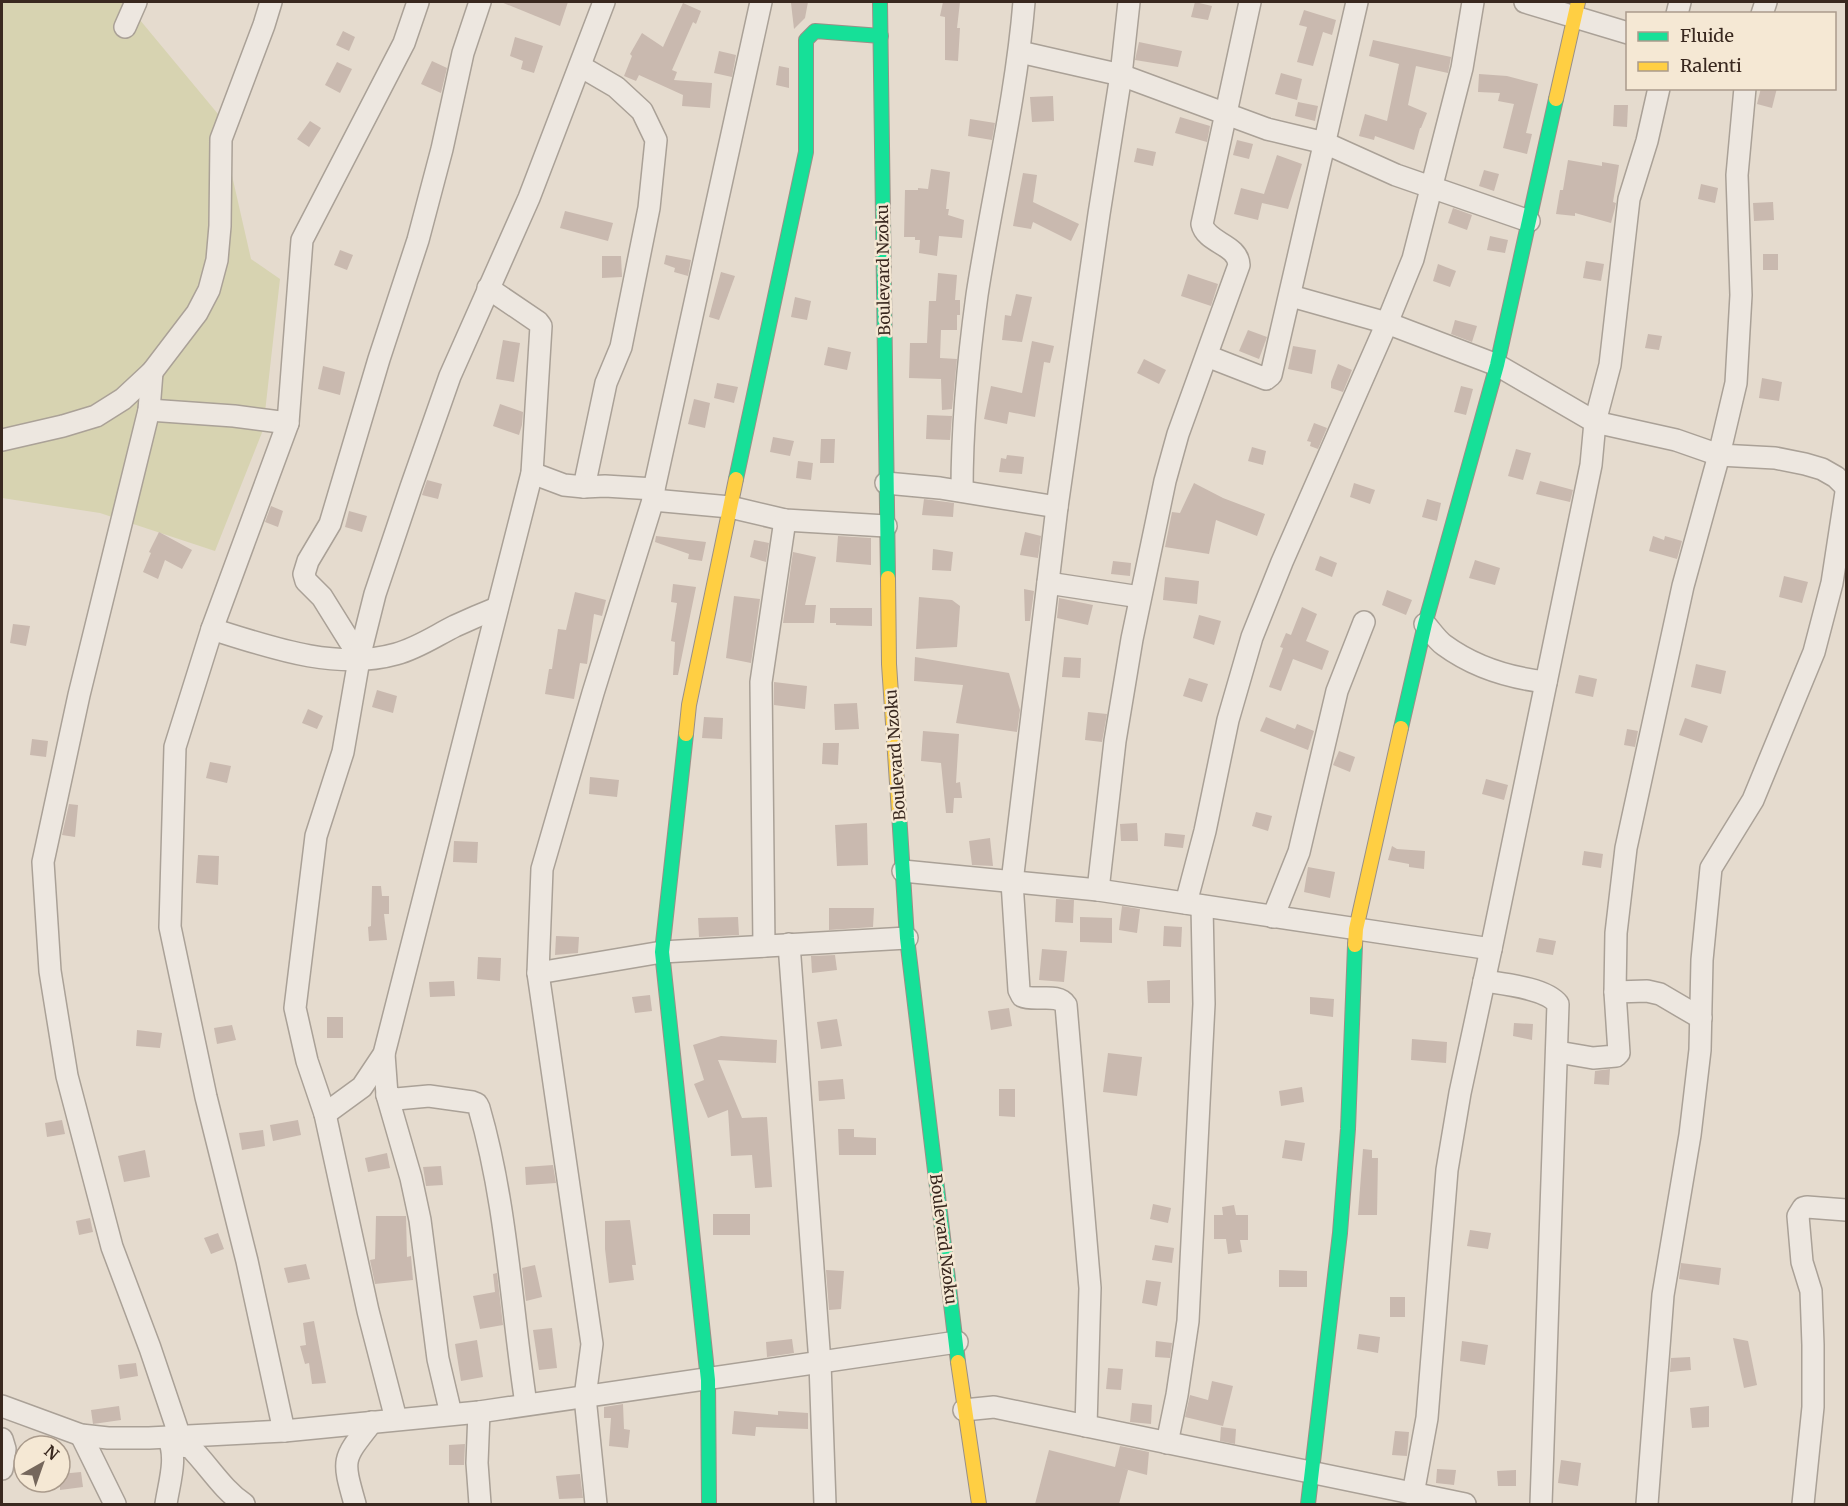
<svg xmlns="http://www.w3.org/2000/svg" width="1848" height="1506" font-family="Merriweather,serif">
<style>
.green{fill:#d7d3b1}
.building{fill:#c9b9af}
.lines{fill:none;stroke-linecap:round;stroke-linejoin:round}
.street-casing{stroke:#aaa197;stroke-width:24}
.fast-casing{stroke:#9a9087;stroke-width:16}
.slow-casing{stroke:#9a9087;stroke-width:16}
.street{stroke:#ede7e0;stroke-width:21}
.fast{stroke:#16e098;stroke-width:14}
.slow{stroke:#ffcf43;stroke-width:14}
.labels{text-anchor:middle;dominant-baseline:central;stroke-width:5;stroke-linejoin:round;paint-order:stroke}
.street-label{font-size:16px;fill:#39281f;stroke:#f5e8d4}
</style>
<rect width="100%" height="100%" fill="#e5dbce"/>
<polygon class="green" points="2,2 125,2 218,114 251,259 280,279 263,430 215,551 100,513 2,498"/>
<g class="building">
<polygon points="501,2 568,2 560,26"/>
<polygon points="808,2 805,18 794,29 791,3"/>
<polygon points="943,2 960,2 957,28 960,28 958,61 945,60 945,17 940,16"/>
<polygon points="1195,2 1212,6 1208,20 1191,17"/>
<polygon points="683,3 701,11 696,24 693,22 672,70 677,72 674,80 712,83 710,108 682,106 683,95 639,75 636,81 624,76 632,56 630,54 642,33 663,47"/>
<polygon points="1304,10 1336,20 1332,35 1323,32 1313,66 1297,62 1307,27 1299,25"/>
<polygon points="343,31 355,37 349,51 336,45"/>
<polygon points="515,37 543,46 534,73 521,69 523,61 510,56"/>
<polygon points="1373,40 1451,57 1448,73 1416,66 1408,105 1427,113 1421,128 1420,128 1414,150 1375,136 1374,140 1359,136 1365,114 1387,121 1399,64 1369,56"/>
<polygon points="1139,42 1182,51 1178,67 1135,60"/>
<polygon points="719,51 736,55 732,77 714,73"/>
<polygon points="432,61 447,68 441,93 421,84"/>
<polygon points="337,62 352,69 340,93 325,85"/>
<polygon points="779,66 789,68 789,88 776,85"/>
<polygon points="1281,73 1302,79 1297,100 1275,94"/>
<polygon points="1479,74 1507,76 1538,84 1526,133 1532,134 1527,154 1503,148 1514,104 1498,101 1500,93 1478,92"/>
<polygon points="1761,88 1777,88 1772,108 1757,104"/>
<polygon points="1053,96 1054,121 1032,122 1030,97"/>
<polygon points="1298,102 1318,106 1315,121 1295,116"/>
<polygon points="1614,105 1628,105 1627,127 1613,126"/>
<polygon points="1180,117 1210,126 1207,142 1175,133"/>
<polygon points="970,119 995,123 992,140 968,136"/>
<polygon points="310,121 321,128 309,147 297,139"/>
<polygon points="1237,140 1253,144 1249,159 1233,155"/>
<polygon points="1137,148 1156,152 1153,166 1134,162"/>
<polygon points="1277,155 1302,164 1288,209 1262,203 1258,220 1234,214 1241,188 1264,194"/>
<polygon points="1568,160 1602,166 1602,162 1619,165 1613,202 1616,203 1615,208 1611,223 1575,213 1575,216 1556,214 1560,190 1563,190"/>
<polygon points="931,169 950,172 946,209 949,209 948,215 964,220 962,238 939,236 937,256 919,253 920,240 915,240 915,237 904,237 905,190 918,190 918,188 928,189"/>
<polygon points="1484,170 1499,174 1494,191 1479,186"/>
<polygon points="1023,173 1037,175 1033,202 1079,224 1071,241 1033,222 1031,229 1013,226"/>
<polygon points="1701,184 1718,188 1715,203 1698,199"/>
<polygon points="1773,202 1774,220 1754,221 1753,203"/>
<polygon points="1453,208 1472,215 1467,230 1448,223"/>
<polygon points="565,211 613,223 608,241 560,228"/>
<polygon points="1490,236 1508,240 1505,253 1487,250"/>
<polygon points="340,250 353,255 347,270 334,265"/>
<rect x="1763" y="254" width="15" height="16"/>
<polygon points="666,255 691,260 688,276 674,272 675,268 664,264"/>
<polygon points="602,256 621,256 622,277 602,278"/>
<polygon points="1586,261 1604,264 1601,281 1583,278"/>
<polygon points="1438,264 1456,271 1450,287 1433,281"/>
<polygon points="721,272 735,276 719,320 709,317"/>
<polygon points="938,273 957,275 955,300 960,300 960,315 957,315 957,330 941,330 940,358 957,359 952,409 942,410 941,379 909,378 910,343 927,343 929,301 936,301"/>
<polygon points="1188,274 1218,284 1211,306 1181,296"/>
<polygon points="1016,294 1032,297 1022,342 1002,340 1005,315 1011,316"/>
<polygon points="795,297 811,301 807,320 791,317"/>
<polygon points="1455,320 1477,326 1472,342 1451,334"/>
<polygon points="1248,330 1267,337 1259,359 1239,351"/>
<polygon points="1648,334 1662,336 1659,350 1645,348"/>
<polygon points="503,340 520,343 514,382 496,379"/>
<polygon points="1032,341 1054,346 1050,363 1044,362 1035,417 1009,412 1007,424 984,419 991,386 1022,393"/>
<polygon points="1293,346 1316,350 1312,374 1288,369"/>
<polygon points="828,347 851,352 847,370 824,365"/>
<polygon points="1144,359 1166,370 1159,384 1137,373"/>
<polygon points="1338,364 1352,370 1343,392 1331,388 1331,382"/>
<polygon points="323,366 345,372 340,395 318,389"/>
<polygon points="1762,378 1782,382 1779,401 1759,398"/>
<polygon points="717,383 738,387 734,403 714,398"/>
<polygon points="1461,386 1473,389 1466,415 1454,412"/>
<polygon points="694,399 710,403 705,428 688,424"/>
<polygon points="500,404 523,412 522,425 519,435 493,426"/>
<polygon points="927,415 952,416 950,440 926,439"/>
<polygon points="1314,423 1327,428 1318,449 1310,446 1311,442 1307,441"/>
<polygon points="773,437 794,441 790,456 770,452"/>
<polygon points="821,439 835,439 834,463 820,463"/>
<polygon points="1252,447 1266,451 1263,465 1248,461"/>
<polygon points="1516,449 1531,453 1523,480 1508,476"/>
<polygon points="1007,455 1024,457 1022,474 999,472 1001,458 1006,459"/>
<polygon points="798,461 813,463 811,480 796,478"/>
<polygon points="427,480 442,484 438,499 422,495"/>
<polygon points="1540,481 1573,490 1570,502 1536,494"/>
<polygon points="1194,483 1223,498 1265,514 1257,536 1216,520 1209,554 1165,547 1172,512 1180,513"/>
<polygon points="1354,483 1375,490 1370,504 1350,497"/>
<polygon points="924,499 954,503 953,517 922,515"/>
<polygon points="1427,499 1441,503 1437,521 1422,517"/>
<polygon points="271,506 283,511 278,527 265,522"/>
<polygon points="349,511 367,516 362,532 345,527"/>
<polygon points="159,532 192,550 182,569 165,560 158,579 143,572 151,553 149,552"/>
<polygon points="1025,532 1041,536 1038,558 1020,555"/>
<polygon points="656,536 706,542 702,561 688,559 689,554 655,542"/>
<polygon points="838,536 871,538 871,565 836,562"/>
<polygon points="1653,536 1664,540 1665,536 1682,541 1677,559 1649,551"/>
<polygon points="754,540 769,543 766,562 750,557"/>
<polygon points="933,549 953,552 951,571 932,570"/>
<polygon points="793,552 816,557 805,605 816,605 814,623 783,623"/>
<polygon points="1320,556 1337,563 1332,577 1315,570"/>
<polygon points="1475,560 1500,568 1495,585 1469,578"/>
<polygon points="1113,561 1131,563 1130,576 1111,574"/>
<polygon points="1784,576 1808,582 1802,603 1779,597"/>
<polygon points="1165,577 1199,581 1197,604 1163,600"/>
<polygon points="673,584 696,587 678,675 673,675 675,642 671,641 677,603 671,602"/>
<polygon points="1024,589 1034,591 1030,621 1025,621"/>
<polygon points="1387,590 1412,600 1406,615 1382,605"/>
<polygon points="575,592 606,600 602,616 594,614 587,664 580,663 574,699 545,694 549,669 552,669 558,629 566,630"/>
<polygon points="734,596 760,599 751,663 726,658"/>
<polygon points="919,597 952,600 960,606 957,647 916,649"/>
<polygon points="1059,598 1093,605 1088,625 1057,618"/>
<polygon points="1302,607 1317,614 1306,641 1329,651 1322,670 1293,659 1281,691 1269,687 1283,648 1280,647 1286,633 1291,635"/>
<polygon points="830,608 872,608 872,626 836,625 836,623 830,623"/>
<polygon points="1199,615 1221,621 1214,645 1193,638"/>
<polygon points="13,624 30,626 26,646 10,643"/>
<polygon points="915,657 1009,673 1020,710 1017,732 956,723 963,685 914,681"/>
<polygon points="1064,657 1081,658 1080,678 1062,677"/>
<polygon points="1696,664 1726,671 1721,694 1691,687"/>
<polygon points="1579,675 1597,679 1593,697 1575,693"/>
<polygon points="1189,678 1208,684 1202,702 1183,696"/>
<polygon points="774,682 807,686 805,709 774,705"/>
<polygon points="377,690 397,696 393,713 372,707"/>
<polygon points="857,703 859,729 835,730 834,704"/>
<polygon points="308,709 323,716 317,729 302,723"/>
<polygon points="1088,712 1107,714 1102,742 1085,740"/>
<polygon points="704,717 723,718 722,739 702,738"/>
<polygon points="1266,717 1295,729 1297,724 1314,731 1308,750 1260,731"/>
<polygon points="1685,718 1708,726 1702,743 1679,735"/>
<polygon points="1627,729 1638,731 1635,747 1624,745"/>
<polygon points="923,731 959,734 956,783 960,782 962,798 954,798 953,813 946,813 941,763 921,761"/>
<polygon points="32,739 48,741 46,757 30,755"/>
<polygon points="823,743 839,743 838,765 822,764"/>
<polygon points="1339,751 1355,757 1350,772 1333,765"/>
<polygon points="210,762 231,766 227,783 206,778"/>
<polygon points="590,777 619,780 617,797 589,794"/>
<polygon points="1486,779 1508,785 1504,800 1482,794"/>
<polygon points="69,804 78,805 75,837 62,835"/>
<polygon points="1256,812 1272,816 1268,831 1252,826"/>
<polygon points="867,823 868,865 837,866 835,825"/>
<polygon points="1137,823 1138,841 1121,841 1120,824"/>
<polygon points="1165,833 1185,835 1183,848 1164,846"/>
<polygon points="990,838 993,866 972,865 969,841"/>
<polygon points="454,841 478,842 477,863 453,862"/>
<polygon points="1392,846 1397,849 1425,851 1424,869 1409,867 1409,864 1388,860"/>
<polygon points="1584,851 1603,854 1601,868 1582,865"/>
<polygon points="198,855 219,856 218,885 196,883"/>
<polygon points="1308,867 1335,872 1330,898 1304,892"/>
<polygon points="372,886 381,886 382,896 389,896 389,914 384,914 387,940 369,941 368,927 371,926"/>
<polygon points="1056,899 1074,900 1073,923 1055,922"/>
<polygon points="1122,906 1140,909 1137,933 1119,930"/>
<polygon points="829,908 874,908 873,927 829,930"/>
<polygon points="738,917 739,935 699,937 698,918"/>
<polygon points="1080,917 1112,918 1112,943 1080,942"/>
<polygon points="1164,926 1182,927 1181,947 1163,946"/>
<polygon points="556,936 579,937 578,953 555,955"/>
<polygon points="1539,938 1556,941 1553,955 1536,952"/>
<polygon points="1042,949 1067,951 1064,982 1039,980"/>
<polygon points="835,955 837,970 812,973 811,956"/>
<polygon points="478,957 501,958 500,981 477,979"/>
<polygon points="1170,980 1170,1003 1148,1003 1147,981"/>
<polygon points="454,981 455,996 430,997 429,982"/>
<polygon points="650,995 652,1011 635,1013 632,997"/>
<polygon points="1310,997 1334,999 1333,1017 1310,1014"/>
<polygon points="1009,1008 1012,1026 991,1030 988,1011"/>
<rect x="327" y="1017" width="16" height="21"/>
<polygon points="837,1019 842,1046 821,1049 817,1022"/>
<polygon points="1514,1023 1533,1024 1532,1040 1513,1036"/>
<polygon points="232,1025 236,1040 217,1044 214,1028"/>
<polygon points="137,1030 162,1033 160,1048 136,1046"/>
<polygon points="721,1036 777,1040 776,1063 718,1060 742,1118 767,1117 772,1187 755,1188 752,1155 731,1156 728,1110 708,1118 694,1084 704,1080 693,1045"/>
<polygon points="1412,1039 1447,1042 1446,1063 1411,1060"/>
<polygon points="1108,1053 1142,1057 1137,1096 1103,1092"/>
<polygon points="1610,1069 1609,1085 1594,1084 1595,1071"/>
<polygon points="843,1079 845,1099 819,1101 818,1081"/>
<polygon points="1302,1087 1304,1102 1281,1106 1279,1091"/>
<polygon points="999,1089 1015,1089 1015,1117 999,1116"/>
<polygon points="62,1120 65,1134 47,1137 45,1123"/>
<polygon points="298,1120 301,1135 273,1141 270,1125"/>
<polygon points="838,1129 854,1129 854,1137 876,1138 876,1155 839,1155"/>
<polygon points="263,1130 265,1146 242,1150 239,1133"/>
<polygon points="1285,1140 1305,1143 1302,1161 1282,1158"/>
<polygon points="1363,1149 1372,1150 1372,1158 1378,1158 1377,1215 1358,1215"/>
<polygon points="145,1150 150,1177 124,1182 118,1156"/>
<polygon points="387,1153 390,1168 368,1172 365,1158"/>
<polygon points="553,1165 556,1183 526,1185 525,1167"/>
<polygon points="441,1166 443,1185 426,1186 423,1167"/>
<polygon points="1153,1204 1171,1208 1168,1223 1150,1219"/>
<polygon points="1234,1205 1236,1215 1248,1215 1248,1240 1240,1240 1242,1252 1228,1254 1226,1239 1214,1239 1214,1215 1223,1215 1222,1207"/>
<rect x="713" y="1214" width="37" height="21"/>
<polygon points="376,1216 406,1216 407,1257 411,1256 413,1280 375,1284 370,1260 375,1259"/>
<polygon points="90,1218 93,1232 79,1235 76,1221"/>
<polygon points="630,1220 636,1265 632,1265 634,1280 609,1283 605,1249 605,1221"/>
<polygon points="1470,1230 1491,1233 1488,1249 1467,1246"/>
<polygon points="218,1233 224,1249 211,1254 204,1238"/>
<polygon points="1155,1245 1174,1248 1172,1263 1152,1260"/>
<polygon points="1681,1263 1721,1268 1719,1285 1679,1279"/>
<polygon points="306,1264 310,1279 288,1283 284,1268"/>
<polygon points="535,1265 542,1297 526,1301 522,1268"/>
<polygon points="826,1270 844,1271 841,1309 829,1310"/>
<polygon points="1279,1270 1307,1271 1307,1287 1279,1287"/>
<polygon points="497,1273 503,1325 480,1329 473,1296 495,1292 493,1274"/>
<polygon points="1146,1280 1161,1282 1157,1306 1142,1303"/>
<rect x="1390" y="1297" width="15" height="20"/>
<polygon points="314,1321 326,1383 312,1384 309,1363 305,1364 300,1346 306,1345 303,1323"/>
<polygon points="552,1328 557,1368 539,1370 533,1330"/>
<polygon points="1359,1334 1380,1337 1378,1353 1357,1349"/>
<polygon points="1733,1338 1748,1341 1757,1385 1744,1388"/>
<polygon points="792,1339 794,1353 767,1357 766,1342"/>
<polygon points="477,1340 483,1377 461,1381 455,1344"/>
<polygon points="1156,1341 1172,1343 1170,1358 1155,1357"/>
<polygon points="1462,1341 1488,1345 1485,1365 1460,1361"/>
<polygon points="1690,1357 1691,1370 1670,1372 1671,1358"/>
<polygon points="136,1363 138,1376 120,1379 118,1365"/>
<polygon points="1108,1368 1123,1369 1121,1390 1106,1389"/>
<polygon points="1212,1381 1233,1386 1223,1426 1185,1417 1190,1395 1208,1400"/>
<polygon points="1132,1403 1152,1405 1151,1424 1130,1422"/>
<polygon points="623,1404 624,1429 630,1430 628,1448 609,1446 611,1418 604,1418 604,1407"/>
<polygon points="119,1406 121,1420 93,1424 91,1410"/>
<polygon points="1709,1406 1709,1427 1692,1428 1690,1408"/>
<polygon points="734,1411 778,1415 778,1411 808,1413 808,1429 756,1427 755,1436 732,1434"/>
<polygon points="1221,1427 1236,1429 1235,1444 1220,1441"/>
<polygon points="1395,1431 1409,1432 1407,1456 1392,1455"/>
<polygon points="465,1444 464,1465 449,1465 449,1445"/>
<polygon points="1120,1446 1149,1452 1147,1475 1121,1468 1128,1470 1119,1504 1035,1504 1049,1450 1115,1467"/>
<polygon points="1561,1460 1581,1463 1578,1486 1558,1483"/>
<polygon points="1437,1469 1456,1470 1454,1485 1436,1483"/>
<polygon points="1516,1470 1516,1486 1498,1486 1497,1471"/>
<polygon points="81,1472 83,1487 60,1490 60,1474"/>
<polygon points="580,1474 583,1498 559,1499 556,1476"/>
</g>
<g class="lines">
<defs>
<g id="street">
<polyline points="1525,2 1628,33"/>
<polyline points="1677,14 1680,2"/>
<polyline points="1762,14 1766,2"/>
<polyline points="125,27 136,2"/>
<polyline points="1020,52 1121,75 1267,129 1325,143 1396,175 1529,221"/>
<polyline points="580,66 616,87 642,111 656,140 649,208 621,347 606,383 584,487"/>
<polyline points="1291,296 1387,323 1497,365 1595,422 1676,440 1719,455 1775,458 1805,464 1822,469 1836,477 1846,487"/>
<polyline points="1207,356 1266,379 1271,375 1357,2"/>
<polyline points="152,372 149,410 79,695 43,862 50,971 67,1076 112,1247 150,1348 180,1437"/>
<polyline points="149,410 234,416 288,423"/>
<polyline points="2,440 63,426 96,416 123,399 152,372 197,313 209,290 217,260 220,226 221,139 264,25 271,2"/>
<polyline points="532,473 564,485 584,487 605,486 654,489"/>
<polyline points="886,483 940,488 1057,507"/>
<path d="M962 491C962 425 968 361 977 295 992 197 1016 100 1024 2"/>
<polyline points="653,500 730,507 785,520 886,526"/>
<polyline points="1048,583 1140,597"/>
<path d="M1425 624C1431 631 1437 640 1444 645 1474 667 1510 678 1546 682"/>
<path d="M212 629C269 647 336 671 396 654 418 648 435 636 455 626 468 620 482 614 497 608"/>
<polyline points="360,654 350,642 322,597 306,581 304,574 308,561 330,524 379,359 418,240 442,149 463,53 480,2"/>
<polyline points="903,871 1098,890 1491,949"/>
<path d="M1098 890 1115 741 1132 639 1165 481 1178 434 1239 265C1238 244 1206 243 1202 224L1250 2"/>
<polyline points="1186,903 1205,831 1228,720 1252,637 1282,562 1387,323 1413,259 1462,68 1473,2"/>
<polyline points="1273,917 1299,852 1337,691 1364,622"/>
<polyline points="789,944 820,1363 825,1504"/>
<polyline points="764,946 761,682 785,520"/>
<polyline points="538,973 662,952 907,938"/>
<path d="M1484 981C1503 984 1546 988 1558 1004L1541 1504"/>
<polyline points="1615,992 1647,991 1660,994 1701,1018"/>
<polyline points="1558,1052 1593,1058 1616,1056 1619,1053 1615,992 1616,933 1626,848 1683,586 1719,455 1736,383 1741,295 1737,175 1745,88"/>
<polyline points="384,1054 387,1095 411,1178 420,1220 438,1359 451,1414"/>
<path d="M387 1095 396 1099 429 1096 472 1102 477 1104 479 1108C507 1204 511 1306 526 1404"/>
<polyline points="325,1114 362,1087 384,1054 532,473 541,326 538,322 488,288"/>
<polyline points="2,1406 81,1435 108,1438 149,1438 284,1431 479,1412 957,1342"/>
<polyline points="964,1410 994,1407 1465,1504"/>
<polyline points="479,1412 477,1463 480,1504"/>
<polyline points="396,1419 368,1311 325,1114 307,1061 295,1008 316,836 343,752 360,654 375,594 411,487 450,376 529,198 604,2"/>
<path d="M1086 1426 1090 1288 1066 1005C1058 992 1035 1002 1022 996L1019 990 1012 882 1057 507 1099 214 1121 75 1129 2"/>
<polyline points="284,1431 247,1261 206,1097 170,927 175,747 212,629 288,423 302,240 404,43 418,2"/>
<polyline points="81,1435 115,1504"/>
<polyline points="2,1439 5,1449 2,1469"/>
<polyline points="1167,1443 1177,1395 1188,1321 1204,1004 1202,906"/>
<path d="M172 1445 190 1447C209 1466 222 1489 244 1504"/>
<polyline points="1413,1494 1427,1418 1447,1170 1460,1093 1491,949 1591,465 1595,422 1610,365 1629,199 1647,141 1659,88"/>
<path d="M166 1504C169 1483 178 1458 168 1437"/>
<path d="M355 1504C342 1458 342 1460 372 1422"/>
<polyline points="596,1504 585,1397 592,1344 538,973 542,869 593,693 653,500 654,489 761,2"/>
<polyline points="1647,1504 1663,1295 1690,1135 1700,1050 1702,960 1711,868 1753,800 1814,652 1832,583 1846,492"/>
<polyline points="1803,1504 1813,1407 1813,1345 1811,1291 1802,1262 1798,1216 1803,1208 1807,1207 1846,1210"/>
</g>
<g id="fast">
<polyline points="880,2 888,578"/>
<polyline points="736,479 806,152 806,40 815,31 881,36"/>
<polyline points="1401,728 1425,624 1497,365 1556,99"/>
<polyline points="686,734 662,952 708,1380 709,1504"/>
<polyline points="899,813 907,938 958,1362"/>
<polyline points="1308,1504 1340,1233 1348,1129 1355,945"/>
</g>
<g id="slow">
<polyline points="1556,99 1578,2"/>
<polyline points="888,578 889,664 899,813"/>
<polyline points="686,734 689,705 736,479"/>
<polyline points="1355,945 1356,929 1401,728"/>
<polyline points="958,1362 979,1504"/>
</g>
</defs>
<use href="#street" class="street-casing"/>
<use href="#fast" class="fast-casing"/>
<use href="#slow" class="slow-casing"/>
<use href="#street" class="street"/>
<use href="#fast" class="fast"/>
<use href="#slow" class="slow"/>
</g>
<g class="labels">
<g class="street-label">
<text transform="translate(883 270) rotate(-91)">Boulevard Nzoku</text>
<text transform="translate(895 755) rotate(-94)">Boulevard Nzoku</text>
<text transform="translate(944 1239) rotate(83)">Boulevard Nzoku</text>
</g>
</g>
<rect width="1848" height="1506" fill="none" stroke="#39281f" stroke-width="6"/>
<rect x="1626" y="12" width="210" height="78" fill="#f5e8d4" stroke="#aa9b8c" stroke-width="1.5"/>
<rect x="1638" y="32" width="30" height="9" fill="#16e098" stroke="#aa9b8c" stroke-width="1.5"/>
<text x="1680" y="42" font-size="18" fill="#39281f">Fluide</text>
<rect x="1638" y="62" width="30" height="9" fill="#ffcf43" stroke="#aa9b8c" stroke-width="1.5"/>
<text x="1680" y="72" font-size="18" fill="#39281f">Ralenti</text>
<g transform="translate(42 1464) rotate(40)"><circle r="28" fill="#f5e8d4" stroke="#aa9b8c" stroke-width="1.5"/>
<path d="M0-4.5L10 22L0 15L-10 22Z" fill="#75675c"/>
<text y="-9" font-size="16" font-weight="bold" text-anchor="middle" fill="#39281f">N</text>
</g>
</svg>
